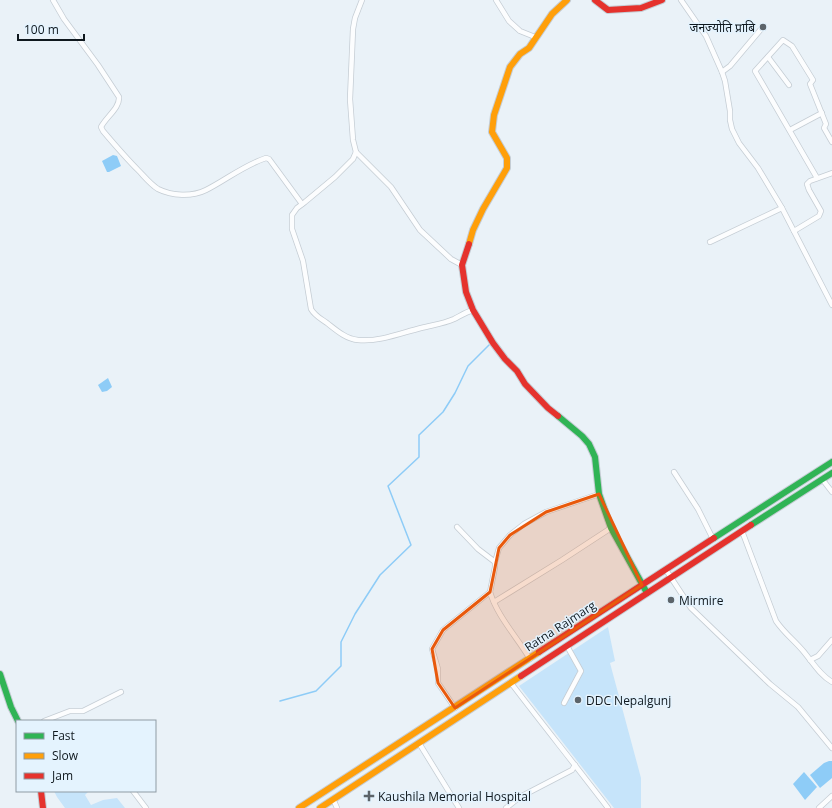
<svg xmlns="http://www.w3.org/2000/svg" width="832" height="808" font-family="'Open Sans','Noto Sans Devanagari',sans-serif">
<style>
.green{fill:#c6e4fa}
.water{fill:#8eccf7}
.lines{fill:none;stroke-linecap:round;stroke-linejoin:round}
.stream{stroke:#8eccf7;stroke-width:1.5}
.street-casing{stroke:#c5cdd4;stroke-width:6}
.fast-casing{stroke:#c5cdd4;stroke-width:8}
.slow-casing{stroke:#c5cdd4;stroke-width:8}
.jam-casing{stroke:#c5cdd4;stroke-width:8}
.street{stroke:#fcfdfe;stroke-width:4.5}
.fast{stroke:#30b455;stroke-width:6}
.slow{stroke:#ff9f0a;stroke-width:6}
.jam{stroke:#e5322d;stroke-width:6}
.marked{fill:#e8590c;fill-opacity:0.2;stroke:#e8590c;stroke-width:3;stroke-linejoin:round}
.poi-dot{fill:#5c646a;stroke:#e4f3fe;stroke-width:1.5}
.labels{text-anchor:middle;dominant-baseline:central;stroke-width:3;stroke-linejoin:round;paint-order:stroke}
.poi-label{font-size:12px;fill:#0f181e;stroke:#e4f3fe;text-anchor:start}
.street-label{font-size:12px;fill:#0f181e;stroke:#e4f3fe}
</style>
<rect width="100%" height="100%" fill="#eaf2f8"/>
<g class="green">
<polygon points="608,627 615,661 610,663 641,778 641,808 614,808 519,686"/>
<polygon points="54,791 89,791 85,795 91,805 103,800 117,798 125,808 65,808 57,797"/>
</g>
<g class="water">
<polygon points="113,155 117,156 121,166 109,172 107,172 102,161"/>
<polygon points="108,378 112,387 107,391 102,392 98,385"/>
<polygon points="829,761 832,761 832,778 820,788 810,775 824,763"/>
<polygon points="804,772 817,787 805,800 793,784"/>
</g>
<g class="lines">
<polyline class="stream" points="280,701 316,691 341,666 341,642 355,614 380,575 411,545 388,486 419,457 419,435 443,412 455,393 468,366 489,345"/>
<defs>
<g id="street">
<path d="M53 0 64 19 98 65 119 97C120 108 106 117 101 127L103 131C114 144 125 157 138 170 144 176 150 184 158 189 172 196 192 197 206 190 226 180 244 165 266 158L269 159 272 163 302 204"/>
<polyline points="362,0 355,18 353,29 350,99 353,140 356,152 391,187 420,230 451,259 462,265"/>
<polyline points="496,0 509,21 520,31 535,37"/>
<polyline points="681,0 706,36 722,72 725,81 730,111 730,120 732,129 739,143 758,168 782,208 832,305"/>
<polyline points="768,57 789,85"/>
<polyline points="722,72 730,66 762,28"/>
<polyline points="790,130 822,113"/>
<path d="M356 152 353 159 335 177 305 202 297 208 292 215V229L303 261 311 309C315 316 320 318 327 323 336 330 346 339 358 340 380 342 401 333 421 328 432 325 443 324 454 319 460 316 466 312 473 310"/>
<polyline points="817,178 755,71 783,40 792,46 813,80 810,84 826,124 824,128 832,142"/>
<polyline points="794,231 819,216 821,211 809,190 807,184 810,181 832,173"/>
<polyline points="710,242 782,208"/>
<polyline points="674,472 698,509 713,539"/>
<polyline points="822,479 832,492"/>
<polyline points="457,527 478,549 495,562"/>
<path d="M742 531 776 621C785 634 794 640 804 652 813 663 820 675 832 682"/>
<polyline points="666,570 691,608 770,684 798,707 832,748"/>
<path d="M490 592C497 616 517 637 530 659"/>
<polyline points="494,602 562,560 611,528"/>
<polyline points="810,660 818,656 832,640"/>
<path d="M511 683C543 725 576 766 608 808"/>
<polyline points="564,703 581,671 567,646"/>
<polyline points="455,708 438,683 438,669 432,649 443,630 490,592 495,567 495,562 499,548 510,535 524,524 546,512 599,494"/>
<polyline points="44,721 70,711 83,711 121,692"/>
<polyline points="419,743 459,808"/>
<polyline points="133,791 146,808"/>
<polyline points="333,799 337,808"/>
<polyline points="506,808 520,797 572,770 575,765"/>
<polyline points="819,808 832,796"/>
</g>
<g id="fast">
<polyline points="558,416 582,436 589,444 595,457 599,494 611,528 647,593"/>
<polyline points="751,525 832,473"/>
<polyline points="714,538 832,462"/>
<polyline points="0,674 11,707 18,721"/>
</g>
<g id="slow">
<polyline points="469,244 473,230 483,209 507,168 507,158 492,132 494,115 510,67 520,54 529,48 552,14 567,0"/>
<polyline points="299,808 539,652"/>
<polyline points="320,808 521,676"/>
</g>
<g id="jam">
<polyline points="595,0 608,10 641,8 662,0"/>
<polyline points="469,244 462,265 466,292 473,310 493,343 505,359 517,371 525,384 548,408 558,416"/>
<polyline points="539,652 714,538"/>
<polyline points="521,676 751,525"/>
<polyline points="41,791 43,808"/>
</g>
</defs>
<use href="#street" class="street-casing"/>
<use href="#fast" class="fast-casing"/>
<use href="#slow" class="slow-casing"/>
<use href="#jam" class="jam-casing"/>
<use href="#street" class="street"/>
<use href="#fast" class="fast"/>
<use href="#slow" class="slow"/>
<use href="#jam" class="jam"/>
</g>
<path class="marked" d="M599 494 642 585 455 708 438 683 432 649 443 630 490 592 499 548 510 535 546 512Z"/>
<g class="poi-dot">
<circle cx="763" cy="27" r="4"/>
<circle cx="671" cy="600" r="4"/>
<circle cx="578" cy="700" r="4"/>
<path d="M367 790h4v4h4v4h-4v4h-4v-4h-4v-4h4z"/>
</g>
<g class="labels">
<g class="poi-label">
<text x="755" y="27" text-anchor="end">जनज्योति प्राबि</text>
<text x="679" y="600">Mirmire</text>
<text x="586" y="700">DDC Nepalgunj</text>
<text x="378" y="796">Kaushila Memorial Hospital</text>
</g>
<g class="street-label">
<text transform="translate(560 626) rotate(-33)">Ratna Rajmarg</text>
</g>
</g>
<rect x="16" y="720" width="140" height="72" fill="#e4f3fe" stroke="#8f9ba4"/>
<rect x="24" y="733" width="20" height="6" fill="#30b455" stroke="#8f9ba4"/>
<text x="52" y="740" font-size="12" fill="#0f181e">Fast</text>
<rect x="24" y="753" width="20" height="6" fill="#ff9f0a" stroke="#8f9ba4"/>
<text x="52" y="760" font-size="12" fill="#0f181e">Slow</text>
<rect x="24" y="773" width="20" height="6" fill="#e5322d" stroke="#8f9ba4"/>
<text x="52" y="780" font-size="12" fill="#0f181e">Jam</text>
<path d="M18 34v6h66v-6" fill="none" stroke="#0f181e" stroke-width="2"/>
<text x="24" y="34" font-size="12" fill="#0f181e" stroke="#e4f3fe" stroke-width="3" paint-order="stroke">100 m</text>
</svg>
